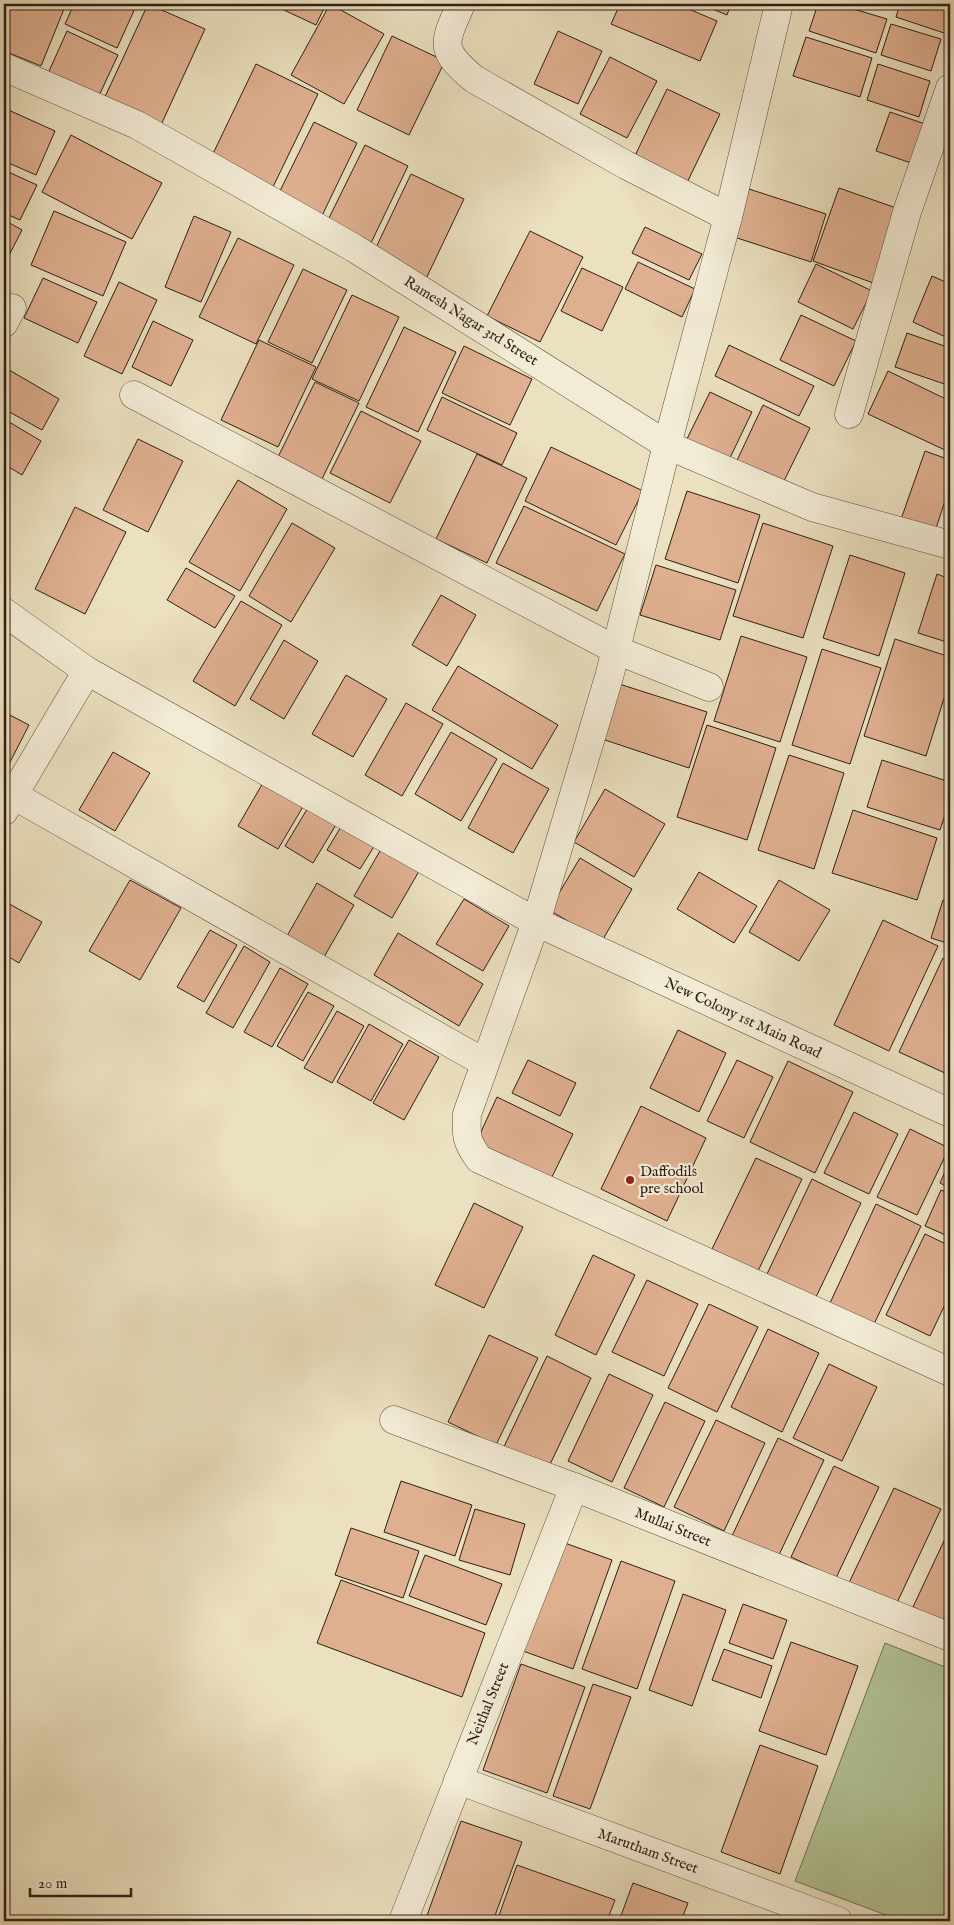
<svg xmlns="http://www.w3.org/2000/svg" width="954" height="1925" font-family="'IM FELL English',serif">
<style>
.green{fill:#b2c396;stroke:#707056}
.building{fill:#dfb090;stroke:#2f1e17}
.lines{fill:none;stroke-linecap:round;stroke-linejoin:round}
.street-casing{stroke:#5e4e41;stroke-width:29}
.street{stroke:#f2ebd5;stroke-width:28}
.poi-dot{fill:#8f2418;stroke:#f2ebd5;stroke-width:2}
.labels{text-anchor:middle;dominant-baseline:central;stroke-width:4.5;stroke-linejoin:round;paint-order:stroke}
.street-label{font-size:15px;fill:#2f1e17;stroke:#f2ebd5}
.poi-label{font-size:15px;fill:#2f1e17;stroke:#f2ebd5;text-anchor:start}
</style>
<rect width="100%" height="100%" fill="#ebe0bf"/>
<filter id="stains"><feTurbulence type="fractalNoise" baseFrequency=".004" numOctaves="4"/><feColorMatrix values="0 0 0 0 .2 0 0 0 0 .09 0 0 0 0 .02 0 0 0 .5 -.17"/></filter>
<radialGradient id="worn" r=".72"><stop offset=".6" stop-color="#630" stop-opacity="0"/><stop offset="1" stop-color="#630" stop-opacity=".3"/></radialGradient>
<polygon class="green" points="885,1643 950,1669 950,1921 902,1921 795,1881"/>
<g class="building">
<polygon points="12,4 66,4 41,66 4,51 4,24"/>
<polygon points="74,4 137,4 117,48 65,24"/>
<polygon points="148,4 205,29 161,125 104,99"/>
<polygon points="158,4 175,4 172,10"/>
<polygon points="271,4 326,4 316,25"/>
<polygon points="330,4 384,34 344,104 291,75"/>
<polygon points="620,4 677,4 717,21 700,61 611,24"/>
<polygon points="700,4 731,4 727,15"/>
<polygon points="818,4 837,4 887,19 876,53 809,31"/>
<polygon points="874,4 894,4 892,9"/>
<polygon points="900,4 950,4 950,35 896,17"/>
<polygon points="891,24 941,39 931,71 881,55"/>
<polygon points="67,31 118,55 96,102 46,78"/>
<polygon points="558,31 602,51 578,104 534,84"/>
<polygon points="392,36 445,61 409,135 357,110"/>
<polygon points="806,37 872,58 860,97 793,76"/>
<polygon points="610,57 657,81 627,138 580,114"/>
<polygon points="256,64 318,94 271,191 209,162"/>
<polygon points="878,64 930,81 919,117 867,100"/>
<polygon points="667,89 720,114 684,189 631,164"/>
<polygon points="4,108 55,131 36,175 4,161"/>
<polygon points="890,112 928,125 914,164 876,151"/>
<polygon points="314,122 357,143 319,222 275,201"/>
<polygon points="71,135 162,183 132,239 42,192"/>
<polygon points="365,145 408,166 370,245 326,224"/>
<polygon points="4,170 37,185 20,220 4,213"/>
<polygon points="411,174 464,199 424,283 371,258"/>
<polygon points="839,188 902,210 876,284 813,261"/>
<polygon points="749,189 826,214 811,262 734,237"/>
<polygon points="54,211 126,242 103,296 31,265"/>
<polygon points="194,216 231,232 201,302 165,287"/>
<polygon points="4,220 22,230 4,265"/>
<polygon points="645,227 702,254 689,280 632,253"/>
<polygon points="530,231 583,257 540,342 487,316"/>
<polygon points="238,238 294,265 256,344 199,317"/>
<polygon points="638,262 695,289 682,317 625,289"/>
<polygon points="816,264 872,291 853,329 798,302"/>
<polygon points="582,268 623,287 602,331 561,311"/>
<polygon points="303,269 347,290 312,363 268,342"/>
<polygon points="932,276 950,284 950,339 913,322"/>
<polygon points="43,278 97,302 78,343 24,318"/>
<polygon points="119,282 157,300 122,374 84,356"/>
<polygon points="352,295 399,317 359,401 312,379"/>
<polygon points="801,315 856,341 834,386 780,360"/>
<polygon points="153,321 193,340 171,386 132,367"/>
<polygon points="404,327 456,352 418,432 366,407"/>
<polygon points="907,333 950,348 950,386 895,367"/>
<polygon points="259,340 316,367 278,447 221,420"/>
<polygon points="729,345 814,386 799,416 715,376"/>
<polygon points="464,346 532,379 510,425 442,393"/>
<polygon points="4,367 59,399 42,430 4,409"/>
<polygon points="888,371 950,401 950,444 947,451 868,414"/>
<polygon points="315,382 359,403 322,479 277,459"/>
<polygon points="710,392 752,412 727,464 685,443"/>
<polygon points="442,397 517,433 502,465 427,430"/>
<polygon points="763,405 810,428 779,491 733,469"/>
<polygon points="361,411 421,441 390,503 330,473"/>
<polygon points="4,419 41,441 22,475 4,464"/>
<polygon points="138,439 183,461 148,532 103,510"/>
<polygon points="551,447 643,491 616,545 525,501"/>
<polygon points="925,451 950,460 950,486 933,537 899,525"/>
<polygon points="477,454 527,478 487,563 436,539"/>
<polygon points="238,480 287,509 240,591 189,562"/>
<polygon points="4,481 10,484 4,495"/>
<polygon points="687,491 760,515 738,583 665,559"/>
<polygon points="524,506 625,554 597,611 496,563"/>
<polygon points="75,507 126,532 85,614 35,589"/>
<polygon points="292,523 335,548 291,622 249,596"/>
<polygon points="763,523 833,546 803,638 733,616"/>
<polygon points="850,555 905,573 879,656 823,638"/>
<polygon points="656,565 736,590 720,640 640,615"/>
<polygon points="186,568 235,596 215,628 167,600"/>
<polygon points="937,574 950,579 950,643 918,633"/>
<polygon points="441,595 476,615 447,666 412,645"/>
<polygon points="241,601 282,625 235,706 193,681"/>
<polygon points="741,636 807,657 780,742 714,721"/>
<polygon points="895,639 950,657 950,679 926,756 864,736"/>
<polygon points="284,640 318,661 284,719 250,699"/>
<polygon points="822,649 881,668 850,764 792,745"/>
<polygon points="458,666 558,725 532,769 432,710"/>
<polygon points="346,675 387,699 353,757 312,734"/>
<polygon points="616,683 707,712 689,768 599,738"/>
<polygon points="406,703 443,724 402,796 365,775"/>
<polygon points="4,712 29,725 7,768 4,766"/>
<polygon points="707,725 776,748 747,840 677,817"/>
<polygon points="451,732 497,759 461,821 415,794"/>
<polygon points="113,752 150,773 115,831 79,810"/>
<polygon points="789,755 844,773 814,869 758,850"/>
<polygon points="882,760 950,782 950,800 940,830 867,807"/>
<polygon points="503,763 549,789 513,853 468,828"/>
<polygon points="264,781 304,805 278,849 238,826"/>
<polygon points="605,789 665,824 634,877 574,842"/>
<polygon points="309,806 337,823 313,863 285,846"/>
<polygon points="853,810 937,838 917,900 832,873"/>
<polygon points="342,825 375,845 360,869 327,850"/>
<polygon points="384,844 422,866 392,918 354,896"/>
<polygon points="580,858 632,889 602,941 549,910"/>
<polygon points="699,872 757,906 734,943 677,909"/>
<polygon points="130,880 181,908 140,980 89,951"/>
<polygon points="779,880 830,910 799,961 749,932"/>
<polygon points="317,883 354,905 324,957 287,936"/>
<polygon points="464,899 509,926 483,971 436,944"/>
<polygon points="943,900 950,902 950,944 931,938"/>
<polygon points="4,901 42,922 19,963 4,954"/>
<polygon points="883,920 938,946 889,1051 834,1025"/>
<polygon points="210,930 237,945 204,1002 177,987"/>
<polygon points="398,933 483,984 459,1026 374,975"/>
<polygon points="244,946 270,962 233,1028 206,1013"/>
<polygon points="943,958 950,961 950,1068 947,1074 899,1052"/>
<polygon points="280,968 308,984 272,1047 244,1032"/>
<polygon points="308,992 334,1006 303,1061 277,1046"/>
<polygon points="337,1011 364,1026 332,1083 304,1068"/>
<polygon points="369,1024 403,1044 371,1101 337,1082"/>
<polygon points="678,1030 726,1053 699,1112 650,1088"/>
<polygon points="409,1040 439,1057 404,1120 373,1103"/>
<polygon points="528,1060 576,1083 560,1116 512,1093"/>
<polygon points="737,1060 773,1077 744,1138 707,1121"/>
<polygon points="788,1061 853,1092 815,1173 750,1142"/>
<polygon points="497,1097 573,1134 549,1183 474,1147"/>
<polygon points="641,1106 706,1138 667,1221 601,1189"/>
<polygon points="854,1112 898,1134 869,1194 824,1173"/>
<polygon points="910,1129 949,1148 917,1215 877,1197"/>
<polygon points="756,1158 802,1179 758,1271 712,1249"/>
<polygon points="950,1160 950,1188 940,1183"/>
<polygon points="812,1179 861,1203 816,1297 767,1274"/>
<polygon points="941,1190 950,1194 950,1237 925,1226"/>
<polygon points="474,1203 523,1227 484,1308 435,1285"/>
<polygon points="876,1204 921,1226 874,1324 830,1303"/>
<polygon points="925,1234 950,1246 950,1294 930,1336 886,1315"/>
<polygon points="593,1255 635,1275 596,1355 555,1335"/>
<polygon points="647,1280 698,1304 664,1376 612,1352"/>
<polygon points="709,1304 758,1327 717,1412 668,1388"/>
<polygon points="768,1329 819,1353 782,1432 731,1407"/>
<polygon points="489,1335 538,1358 496,1445 448,1422"/>
<polygon points="547,1356 591,1378 545,1475 501,1453"/>
<polygon points="829,1364 877,1387 842,1461 793,1438"/>
<polygon points="609,1374 653,1395 612,1482 568,1461"/>
<polygon points="665,1402 705,1421 664,1507 624,1488"/>
<polygon points="716,1420 765,1443 724,1531 674,1507"/>
<polygon points="778,1438 824,1460 778,1557 732,1536"/>
<polygon points="834,1466 879,1487 836,1578 791,1557"/>
<polygon points="401,1481 472,1505 455,1556 384,1532"/>
<polygon points="894,1488 941,1509 895,1607 848,1585"/>
<polygon points="475,1509 525,1524 510,1575 459,1560"/>
<polygon points="351,1528 419,1551 403,1598 335,1575"/>
<polygon points="950,1528 950,1624 913,1607"/>
<polygon points="562,1542 612,1560 573,1669 523,1651"/>
<polygon points="425,1555 502,1584 486,1625 409,1596"/>
<polygon points="621,1561 675,1581 637,1689 582,1669"/>
<polygon points="341,1580 485,1633 462,1697 317,1643"/>
<polygon points="683,1594 726,1610 692,1706 649,1690"/>
<polygon points="743,1604 787,1620 773,1659 729,1643"/>
<polygon points="791,1642 858,1666 826,1755 759,1731"/>
<polygon points="724,1649 772,1666 761,1698 712,1680"/>
<polygon points="521,1664 585,1687 547,1793 483,1770"/>
<polygon points="593,1684 631,1697 590,1809 553,1796"/>
<polygon points="760,1745 818,1766 780,1874 721,1852"/>
<polygon points="461,1821 522,1842 493,1921 425,1921"/>
<polygon points="517,1865 615,1900 607,1921 497,1921"/>
<polygon points="633,1883 688,1903 681,1921 619,1921"/>
</g>
<g class="lines">
<defs>
<g id="street">
<path d="M461 4C444 43 438 49 474 79L626 165 728 217"/>
<path d="M779 4 728 217 667 445 609 677 536 922 467 1114C466 1136 466 1141 479 1159L950 1372"/>
<polyline points="4,67 137,125 354,248 667,445 812,507 950,545"/>
<polyline points="4,323 12,308"/>
<polyline points="134,395 616,650 709,687"/>
<polyline points="849,414 907,212 950,88"/>
<polyline points="4,612 87,671 536,922 950,1113"/>
<polyline points="13,795 485,1063"/>
<polyline points="4,811 87,671"/>
<polyline points="394,1420 574,1487 950,1637"/>
<polyline points="458,1780 838,1921"/>
<polyline points="403,1921 574,1487"/>
</g>
</defs>
<use href="#street" class="street-casing"/>
<use href="#street" class="street"/>
</g>
<circle class="poi-dot" cx="630" cy="1180" r="5"/>
<g class="labels">
<g class="street-label">
<text transform="translate(471 321) rotate(32)">Ramesh Nagar 3rd Street</text>
<text transform="translate(743 1018) rotate(25)">New Colony 1st Main Road</text>
<text transform="translate(673 1527) rotate(22)">Mullai Street</text>
<text transform="translate(488 1704) rotate(-68)">Neithal Street</text>
<text transform="translate(648 1851) rotate(20)">Marutham Street</text>
</g>
<g class="poi-label">
<text x="640" y="1171">Daffodils<tspan x="640" dy="17">pre school</tspan></text>
</g>
</g>
<rect width="954" height="1925" fill="none" stroke="#ebe0bf" stroke-width="20"/>
<rect x="5" y="5" width="944" height="1915" fill="none" stroke="#2f1e17" stroke-width="2.5"/>
<rect x="10" y="10" width="934" height="1905" fill="none" stroke="#2f1e17"/>
<path d="M30 1888v8h101v-8" fill="none" stroke="#2f1e17" stroke-width="2.5"/>
<text x="38" y="1888" font-size="15" fill="#2f1e17" stroke="#f2ebd5" stroke-width="4" paint-order="stroke">20 m</text>
<rect width="100%" height="100%" filter="url(#stains)"/>
<rect width="100%" height="100%" fill="url(#worn)"/>
</svg>
